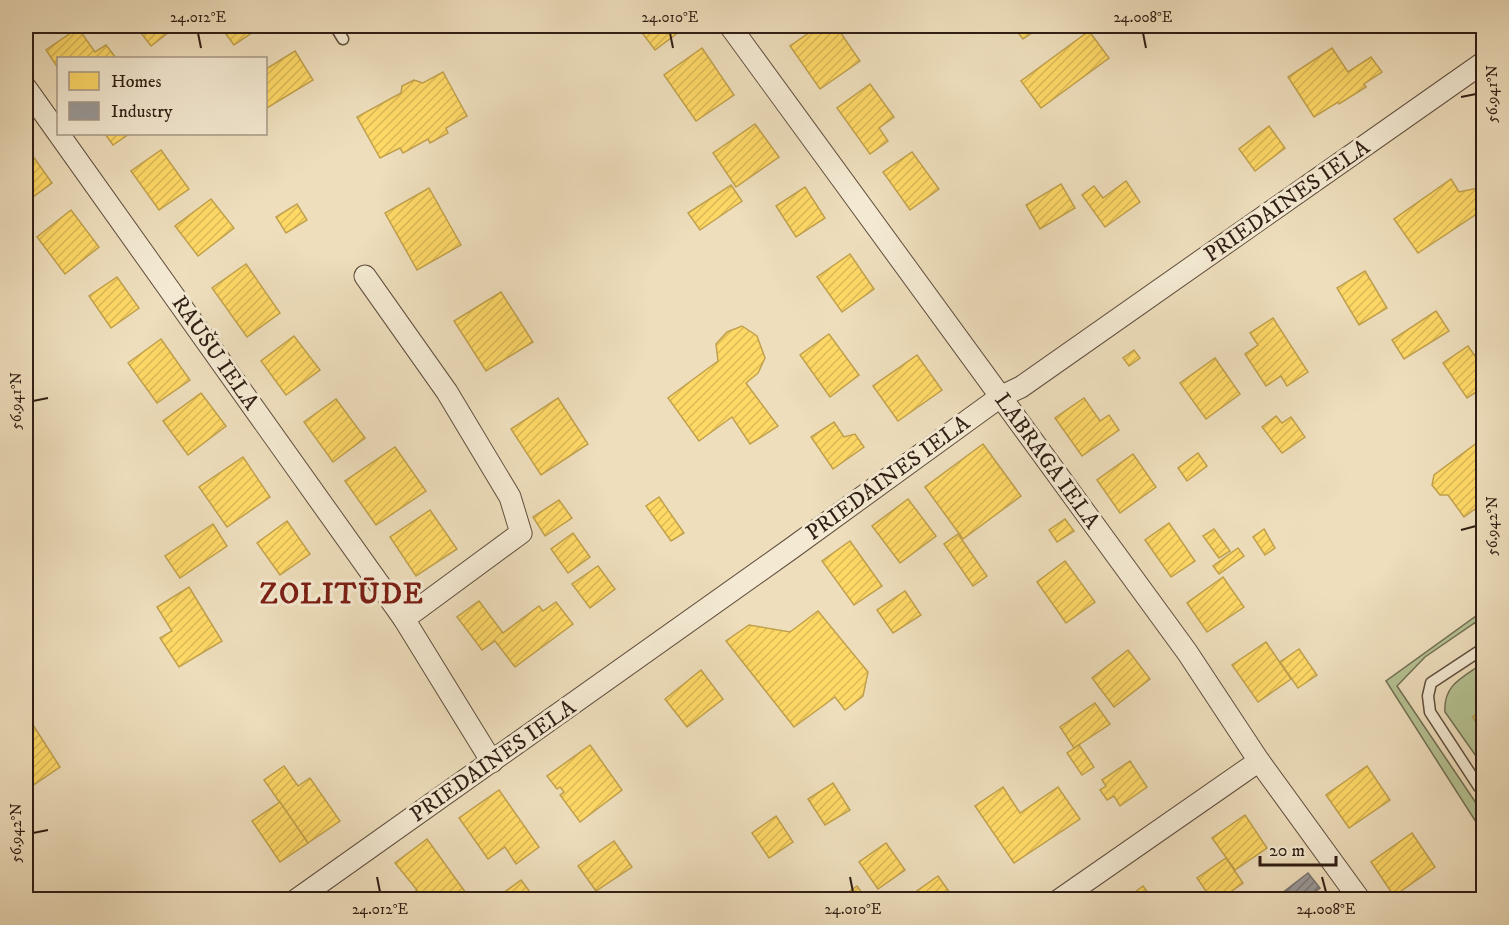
<svg xmlns="http://www.w3.org/2000/svg" width="1509" height="925" font-family="'IM FELL DW Pica',serif">
<style>
.grass{fill:#b5c293;stroke:#727054;stroke-width:1.5}
.homes{fill:url(#homes-hatch);stroke:#c1a14d;stroke-width:1.5}
.industry{fill:url(#industry-hatch);stroke:#7a7471;stroke-width:1.5}
.lines{fill:none;stroke-linecap:round;stroke-linejoin:round}
.lane-casing{stroke:#604e3e;stroke-width:13}
.street-casing{stroke:#604e3e;stroke-width:23}
.lane{stroke:#f4ead3;stroke-width:10}
.street{stroke:#f4ead3;stroke-width:21}
.ticks{fill:none;stroke:#301e14;stroke-width:2}
.labels{text-anchor:middle;dominant-baseline:central;stroke-width:6;stroke-linejoin:round;paint-order:stroke}
.street-label{font-size:22px;fill:#301e14;stroke:#f4ead3}
.district-label{font-size:28px;font-weight:bold;letter-spacing:1.5px;fill:#7a1f14;stroke:#f4ead3}
.neatline{fill:none;stroke:#301e14;stroke-width:2}
.ticks-label{font-size:15px;text-anchor:middle;fill:#301e14}
</style>
<defs>
<pattern id="homes-hatch" width="6" height="6" patternUnits="userSpaceOnUse" patternTransform="scale(1.5)"><rect width="6" height="6" fill="#ffd966"/><path d="M-1 1l2-2M0 6l6-6M5 7l2-2" fill="none" stroke="#dbba58"/></pattern>
<pattern id="industry-hatch" width="6" height="6" patternUnits="userSpaceOnUse" patternTransform="scale(1.5)"><rect width="6" height="6" fill="#999"/><path d="M-1 1l2-2M0 6l6-6M5 7l2-2" fill="none" stroke="#7d7c7c"/></pattern>
</defs>
<rect width="100%" height="100%" fill="#eedebc"/>
<filter id="stains"><feTurbulence type="fractalNoise" baseFrequency=".00333" numOctaves="4"/><feColorMatrix values="0 0 0 0 .2 0 0 0 0 .09 0 0 0 0 .02 0 0 0 .5 -.17"/></filter>
<radialGradient id="worn" r=".72"><stop offset=".6" stop-color="#630" stop-opacity="0"/><stop offset="1" stop-color="#630" stop-opacity=".3"/></radialGradient>
<g class="grass">
<polygon points="1483,611 1483,617 1425,657 1397,686 1476,803 1482,800 1483,801 1483,833 1386,681"/>
<path d="M1483 663V710L1473 717 1483 732V766L1445 712C1443 684 1464 677 1483 663Z"/>
</g>
<g class="homes">
<polygon points="142,26 170,26 173,29 151,46 138,29"/>
<polygon points="220,26 262,26 234,45"/>
<polygon points="637,26 687,26 655,50"/>
<polygon points="819,26 836,26 860,61 820,89 790,46"/>
<polygon points="1013,26 1042,26 1023,39"/>
<polygon points="78,28 95,52 106,45 116,58 58,58 58,68 46,50"/>
<polygon points="1089,31 1109,58 1041,108 1021,81"/>
<polygon points="702,48 734,95 696,121 664,75"/>
<polygon points="1332,48 1348,72 1371,57 1382,72 1364,84 1366,87 1339,104 1338,102 1314,117 1288,77"/>
<polygon points="295,51 313,80 267,108 266,106 266,69"/>
<polygon points="443,72 467,116 446,128 448,133 430,143 428,139 403,153 400,148 380,158 357,117 401,93 402,86 414,80 423,83"/>
<polygon points="870,84 894,117 879,128 888,141 870,154 837,108"/>
<polygon points="755,124 779,157 736,187 713,153"/>
<polygon points="1269,126 1285,148 1255,171 1239,149"/>
<polygon points="105,134 129,134 113,145"/>
<polygon points="161,150 189,189 159,210 131,171"/>
<polygon points="30,152 52,183 26,202 26,155"/>
<polygon points="912,152 939,189 910,210 883,172"/>
<polygon points="1451,179 1459,192 1478,188 1484,184 1484,209 1418,253 1394,219"/>
<polygon points="1126,181 1140,202 1105,227 1082,195 1094,186 1103,198"/>
<polygon points="1061,184 1075,208 1040,229 1026,205"/>
<polygon points="731,185 742,201 700,230 688,213"/>
<polygon points="805,187 825,218 796,237 776,206"/>
<polygon points="429,188 461,245 417,270 385,213"/>
<polygon points="211,199 234,228 198,256 175,226"/>
<polygon points="297,204 307,220 286,233 276,217"/>
<polygon points="71,210 99,247 65,274 37,237"/>
<polygon points="850,254 874,289 842,312 817,277"/>
<polygon points="246,264 280,313 247,337 212,288"/>
<polygon points="1365,271 1387,308 1359,325 1337,288"/>
<polygon points="117,277 139,308 111,328 89,296"/>
<polygon points="501,292 533,342 486,371 454,321"/>
<polygon points="1436,311 1449,331 1404,359 1392,340"/>
<polygon points="1273,318 1308,372 1287,386 1281,376 1266,386 1245,354 1258,345 1250,333"/>
<polygon points="742,326 757,336 765,358 758,373 746,383 778,426 750,444 732,417 699,441 668,398 718,361 716,344 727,332"/>
<polygon points="829,334 859,375 830,397 800,355"/>
<polygon points="294,336 320,370 286,395 261,361"/>
<polygon points="161,339 190,380 157,403 128,363"/>
<polygon points="1468,346 1484,369 1484,387 1467,398 1443,363"/>
<polygon points="1134,350 1140,358 1129,366 1123,358"/>
<polygon points="917,355 942,390 898,421 873,386"/>
<polygon points="1215,358 1240,394 1206,419 1180,383"/>
<polygon points="201,393 226,426 188,455 163,421"/>
<polygon points="558,398 588,444 541,475 511,429"/>
<polygon points="1084,398 1100,421 1109,415 1119,430 1082,456 1055,418"/>
<polygon points="336,399 365,438 333,462 304,422"/>
<polygon points="1276,416 1282,423 1291,417 1305,437 1282,453 1262,427"/>
<polygon points="834,422 844,437 855,434 864,447 833,469 811,437"/>
<polygon points="1478,442 1484,449 1484,510 1478,514 1475,509 1464,517 1448,495 1440,495 1432,485 1434,475"/>
<polygon points="983,444 1021,496 963,539 925,487"/>
<polygon points="395,447 426,491 376,525 345,481"/>
<polygon points="1198,453 1207,466 1187,481 1178,468"/>
<polygon points="1133,454 1156,487 1120,513 1097,480"/>
<polygon points="243,457 270,497 227,527 199,487"/>
<polygon points="659,497 684,533 671,541 646,506"/>
<polygon points="908,499 936,536 900,563 872,526"/>
<polygon points="559,500 572,518 545,536 533,517"/>
<polygon points="430,510 457,549 416,576 390,537"/>
<polygon points="1065,519 1074,531 1057,542 1049,530"/>
<polygon points="287,521 310,554 280,575 257,543"/>
<polygon points="1169,523 1195,561 1171,577 1145,540"/>
<polygon points="213,524 227,546 180,578 165,556"/>
<polygon points="1214,529 1230,551 1219,558 1203,536"/>
<polygon points="1264,529 1275,548 1265,555 1253,537"/>
<polygon points="573,533 590,557 568,573 551,549"/>
<polygon points="958,534 987,576 973,586 944,544"/>
<polygon points="850,541 882,586 854,605 822,561"/>
<polygon points="1238,548 1244,556 1219,574 1213,566"/>
<polygon points="1065,561 1095,602 1066,623 1037,582"/>
<polygon points="598,566 615,589 590,608 572,584"/>
<polygon points="1223,577 1244,607 1207,632 1187,603"/>
<polygon points="189,587 222,641 179,667 160,638 172,631 157,607"/>
<polygon points="905,591 921,615 893,633 877,610"/>
<polygon points="479,601 503,633 539,606 543,611 556,602 573,624 515,667 495,641 482,650 457,617"/>
<polygon points="818,611 868,672 863,696 845,710 835,697 794,727 726,641 749,625 790,632"/>
<polygon points="1266,642 1291,679 1258,702 1232,665"/>
<polygon points="1299,649 1317,675 1298,688 1280,662"/>
<polygon points="1128,650 1150,679 1114,707 1092,678"/>
<polygon points="701,670 723,699 687,727 665,699"/>
<polygon points="1095,703 1110,724 1074,748 1060,727"/>
<polygon points="1484,710 1484,732 1473,717"/>
<polygon points="26,714 60,767 26,790"/>
<polygon points="590,745 622,790 580,822 560,795 564,792 560,787 557,789 547,776"/>
<polygon points="1079,745 1094,767 1082,775 1067,753"/>
<polygon points="1130,761 1147,787 1120,806 1114,796 1107,800 1100,790 1106,786 1102,780"/>
<polygon points="284,766 298,786 310,778 340,821 308,843 264,780"/>
<polygon points="1367,766 1390,800 1349,828 1326,795"/>
<polygon points="833,783 850,810 825,825 808,799"/>
<polygon points="1003,787 1020,813 1058,787 1080,819 1014,863 975,806"/>
<polygon points="499,790 539,847 516,864 505,847 488,859 459,818"/>
<polygon points="280,802 308,843 280,862 252,821"/>
<polygon points="1245,815 1267,848 1235,870 1212,838"/>
<polygon points="776,816 793,842 769,858 752,833"/>
<polygon points="1412,833 1435,867 1394,896 1371,862"/>
<polygon points="427,839 471,900 403,900 417,890 395,863"/>
<polygon points="614,841 632,867 596,891 578,866"/>
<polygon points="886,843 905,870 878,889 859,862"/>
<polygon points="1226,858 1243,883 1219,900 1212,900 1197,878"/>
<polygon points="938,876 955,900 904,900"/>
<polygon points="521,880 536,900 501,900 499,896"/>
<polygon points="857,886 867,900 837,900"/>
<polygon points="1143,886 1153,900 1125,900"/>
<polygon points="1484,890 1484,900 1468,900"/>
</g>
<polygon class="industry" points="1308,873 1320,888 1304,900 1273,900"/>
<g class="lines">
<defs>
<g id="lane">
<polyline points="335,26 343,39"/>
<polyline points="1484,648 1431,683 1428,696 1430,712 1479,787 1484,789"/>
</g>
<g id="street">
<polyline points="730,26 1187,652 1259,761 1360,900"/>
<polyline points="26,88 404,619 492,762"/>
<polyline points="365,276 447,392 510,497 521,533 404,619"/>
<polyline points="296,900 792,548 1000,397 1021,387 1484,62"/>
<polyline points="1059,900 1259,761"/>
</g>
</defs>
<use href="#lane" class="lane-casing"/>
<use href="#street" class="street-casing"/>
<use href="#lane" class="lane"/>
<use href="#street" class="street"/>
</g>
<path class="ticks" d="M198 33 201 48M670 33 673 48M1143 33 1146 48M1461 97 1476 94M33 401 48 398M1461 530 1476 526M33 833 48 830M377 877 380 892M850 877 853 892M1322 877 1326 892"/>
<g class="labels">
<g class="street-label">
<text transform="translate(1287 201) rotate(-35)">PRIEDAINES IELA</text>
<text transform="translate(215 353) rotate(55)">RAUŠU IELA</text>
<text transform="translate(1047 461) rotate(54)">LABRAGA IELA</text>
<text transform="translate(888 478) rotate(-36)">PRIEDAINES IELA</text>
<text transform="translate(493 761) rotate(-35)">PRIEDAINES IELA</text>
</g>
<g class="district-label">
<text x="342" y="594">ZOLITŪDE</text>
</g>
</g>
<rect width="1509" height="925" fill="none" stroke="#eedebc" stroke-width="66"/>
<rect x="57" y="57" width="210" height="78" fill="#f4ead3" stroke="#a69887" stroke-width="1.5"/>
<rect x="69" y="72" width="30" height="18" fill="#ffd966" stroke="#a69887" stroke-width="1.5"/>
<text x="111" y="87" font-size="18" fill="#301e14">Homes</text>
<rect x="69" y="102" width="30" height="18" fill="#999999" stroke="#a69887" stroke-width="1.5"/>
<text x="111" y="117" font-size="18" fill="#301e14">Industry</text>
<path d="M1260 856v9h76v-9" fill="none" stroke="#301e14" stroke-width="3"/>
<text x="1269" y="856" font-size="18" fill="#301e14" stroke="#f4ead3" stroke-width="4.5" paint-order="stroke">20 m</text>
<rect x="33" y="33" width="1443" height="859" class="neatline"/>
<g class="ticks-label">
<text x="198" y="22">24.012°E</text>
<text x="670" y="22">24.010°E</text>
<text x="1143" y="22">24.008°E</text>
<text transform="translate(1492 94) rotate(-90)" y="5">56.941°N</text>
<text transform="translate(16 401) rotate(-90)" y="5">56.941°N</text>
<text transform="translate(1492 526) rotate(-90)" y="5">56.942°N</text>
<text transform="translate(16 833) rotate(-90)" y="5">56.942°N</text>
<text x="380" y="914">24.012°E</text>
<text x="853" y="914">24.010°E</text>
<text x="1326" y="914">24.008°E</text>
</g>
<rect width="100%" height="100%" filter="url(#stains)"/>
<rect width="100%" height="100%" fill="url(#worn)"/>
</svg>
